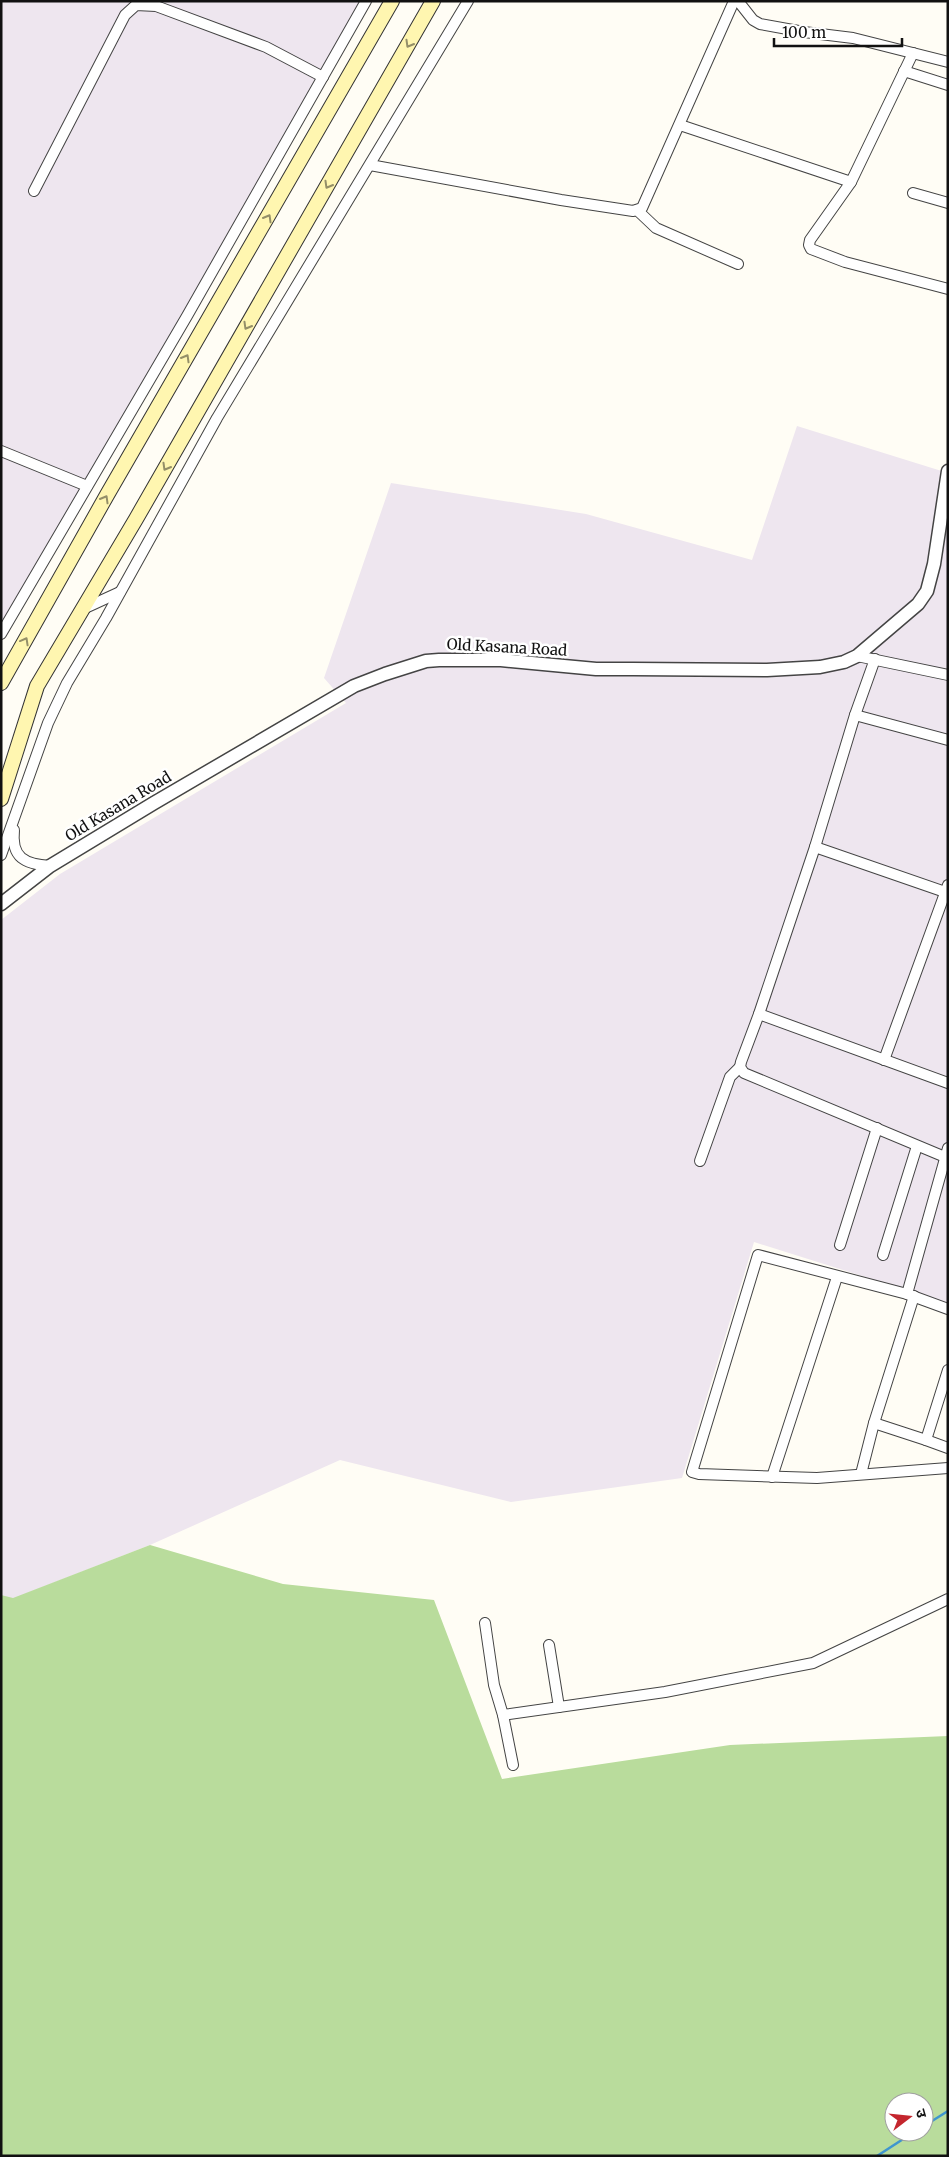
<svg xmlns="http://www.w3.org/2000/svg" width="949" height="2157" font-family="Merriweather,'Noto Sans Devanagari',serif">
<style>
.industrial{fill:#eee6ef}
.forest{fill:#b9dc9c;fill-rule:evenodd}
.lines{fill:none;stroke-linecap:round;stroke-linejoin:round}
.stream{stroke:#3f96cf;stroke-width:2.5}
.minor-casing{stroke:#444;stroke-width:12}
.tertiary-casing{stroke:#444;stroke-width:15}
.secondary-casing{stroke:#333;stroke-width:16}
.minor{stroke:#fff;stroke-width:10}
.tertiary{stroke:#fff;stroke-width:12}
.secondary{stroke:#fff6b0;stroke-width:14}
.oneway{stroke:#948f68}
.labels{text-anchor:middle;dominant-baseline:central;stroke-width:5;stroke-linejoin:round;paint-order:stroke}
.street-label{font-size:15px;fill:#111;stroke:#fff}
</style>
<rect width="100%" height="100%" fill="#fffdf5"/>
<g class="industrial">
<polygon points="1,1 366,1 1,636"/>
<polygon points="797,426 948,473 948,1303 754,1242 682,1478 511,1502 340,1460 150,1545 12,1599 1,1595 1,920 60,874 346,703 324,678 391,483 586,514 752,560"/>
</g>
<path class="forest" d="M150 1545 283 1584 434 1600 502 1779 730 1745 948 1736V2156H1V1595L13 1598ZM894 2102H924V2132H894Z"/>
<g class="lines">
<g class="stream">
<polyline points="924,2126 948,2111"/>
<polyline points="877,2156 914,2132"/>
</g>
<defs>
<g id="minor">
<polyline points="738,1 753,20 760,24 804,32 853,38 948,62"/>
<polyline points="904,71 948,85"/>
<polyline points="680,125 851,182 913,53"/>
<polyline points="370,165 561,200 633,211 642,208 734,1"/>
<polyline points="851,182 810,240 809,245 811,249 845,262 948,289"/>
<polyline points="34,191 125,15 136,5 156,6 266,47 323,77"/>
<polyline points="913,193 948,203"/>
<polyline points="637,210 656,228 738,264"/>
<polyline points="1,451 87,486"/>
<polyline points="83,609 120,592"/>
<polyline points="1,634 187,316 366,1"/>
<polyline points="857,656 948,675"/>
<polyline points="875,659 855,715 815,847 759,1014 948,1083"/>
<polyline points="855,715 948,740"/>
<path d="M14 830C11 858 25 864 50 866"/>
<polyline points="815,847 948,893"/>
<polyline points="1,855 48,723 67,683 106,618 217,418 468,1"/>
<polyline points="759,1014 741,1062 740,1067 744,1073 945,1157"/>
<polyline points="884,1060 948,885"/>
<polyline points="700,1161 730,1077 740,1067"/>
<polyline points="840,1245 877,1128"/>
<polyline points="883,1255 917,1146"/>
<polyline points="907,1294 948,1148"/>
<polyline points="948,1309 907,1294 758,1255 692,1472 699,1474 817,1478 948,1468"/>
<polyline points="948,1370 926,1440 948,1448"/>
<polyline points="874,1423 926,1440"/>
<polyline points="861,1474 874,1423 914,1296"/>
<polyline points="772,1477 837,1277"/>
<polyline points="485,1623 494,1685 503,1715 513,1765"/>
<polyline points="549,1645 559,1707"/>
<polyline points="503,1715 665,1692 813,1663 948,1599"/>
</g>
<polyline id="tertiary" points="1,904 50,866 154,803 354,686 385,674 426,661 439,660 501,660 596,669 633,669 767,670 820,667 844,662 857,656 918,604 927,591 934,564 948,471"/>
<g id="secondary">
<polyline points="1,683 107,495 392,1"/>
<polyline points="1,799 37,686 136,519 433,1"/>
</g>
</defs>
<use href="#minor" class="minor-casing"/>
<use href="#tertiary" class="tertiary-casing"/>
<use href="#secondary" class="secondary-casing"/>
<use href="#minor" class="minor"/>
<use href="#tertiary" class="tertiary"/>
<use href="#secondary" class="secondary"/>
</g>
<defs><path id="oneway-chevron" d="M-2-3.5L2.5 0L-2 3.5" fill="none" stroke-width="1.6" stroke-linecap="round" stroke-linejoin="round" transform="scale(1.25)"/></defs>
<g class="oneway">
<use href="#oneway-chevron" transform="translate(409 44) rotate(120)"/>
<use href="#oneway-chevron" transform="translate(328 185) rotate(120)"/>
<use href="#oneway-chevron" transform="translate(268 218) rotate(-60)"/>
<use href="#oneway-chevron" transform="translate(247 326) rotate(120)"/>
<use href="#oneway-chevron" transform="translate(186 358) rotate(-60)"/>
<use href="#oneway-chevron" transform="translate(166 467) rotate(120)"/>
<use href="#oneway-chevron" transform="translate(105 499) rotate(-60)"/>
<use href="#oneway-chevron" transform="translate(25 641) rotate(-61)"/>
</g>
<g class="labels">
<g class="street-label">
<text transform="translate(507 647) rotate(3)">Old Kasana Road</text>
<text transform="translate(118 806) rotate(-31)">Old Kasana Road</text>
</g>
</g>
<rect width="949" height="2157" fill="none" stroke="#111111" stroke-width="5"/>
<g transform="translate(909 2117) rotate(74)"><circle r="24" fill="#ffffff" stroke="#a0a0a0"/>
<path d="M0-4L9 19L0 12L-9 19Z" fill="#c4262e"/>
<text y="-8" font-size="14" font-weight="bold" text-anchor="middle" fill="#111111">उ</text>
</g>
<path d="M774 38v8h128v-8" fill="none" stroke="#111111" stroke-width="2.5"/>
<text x="782" y="38" font-size="15" fill="#111111" stroke="#ffffff" stroke-width="4" paint-order="stroke">100 m</text>
</svg>
